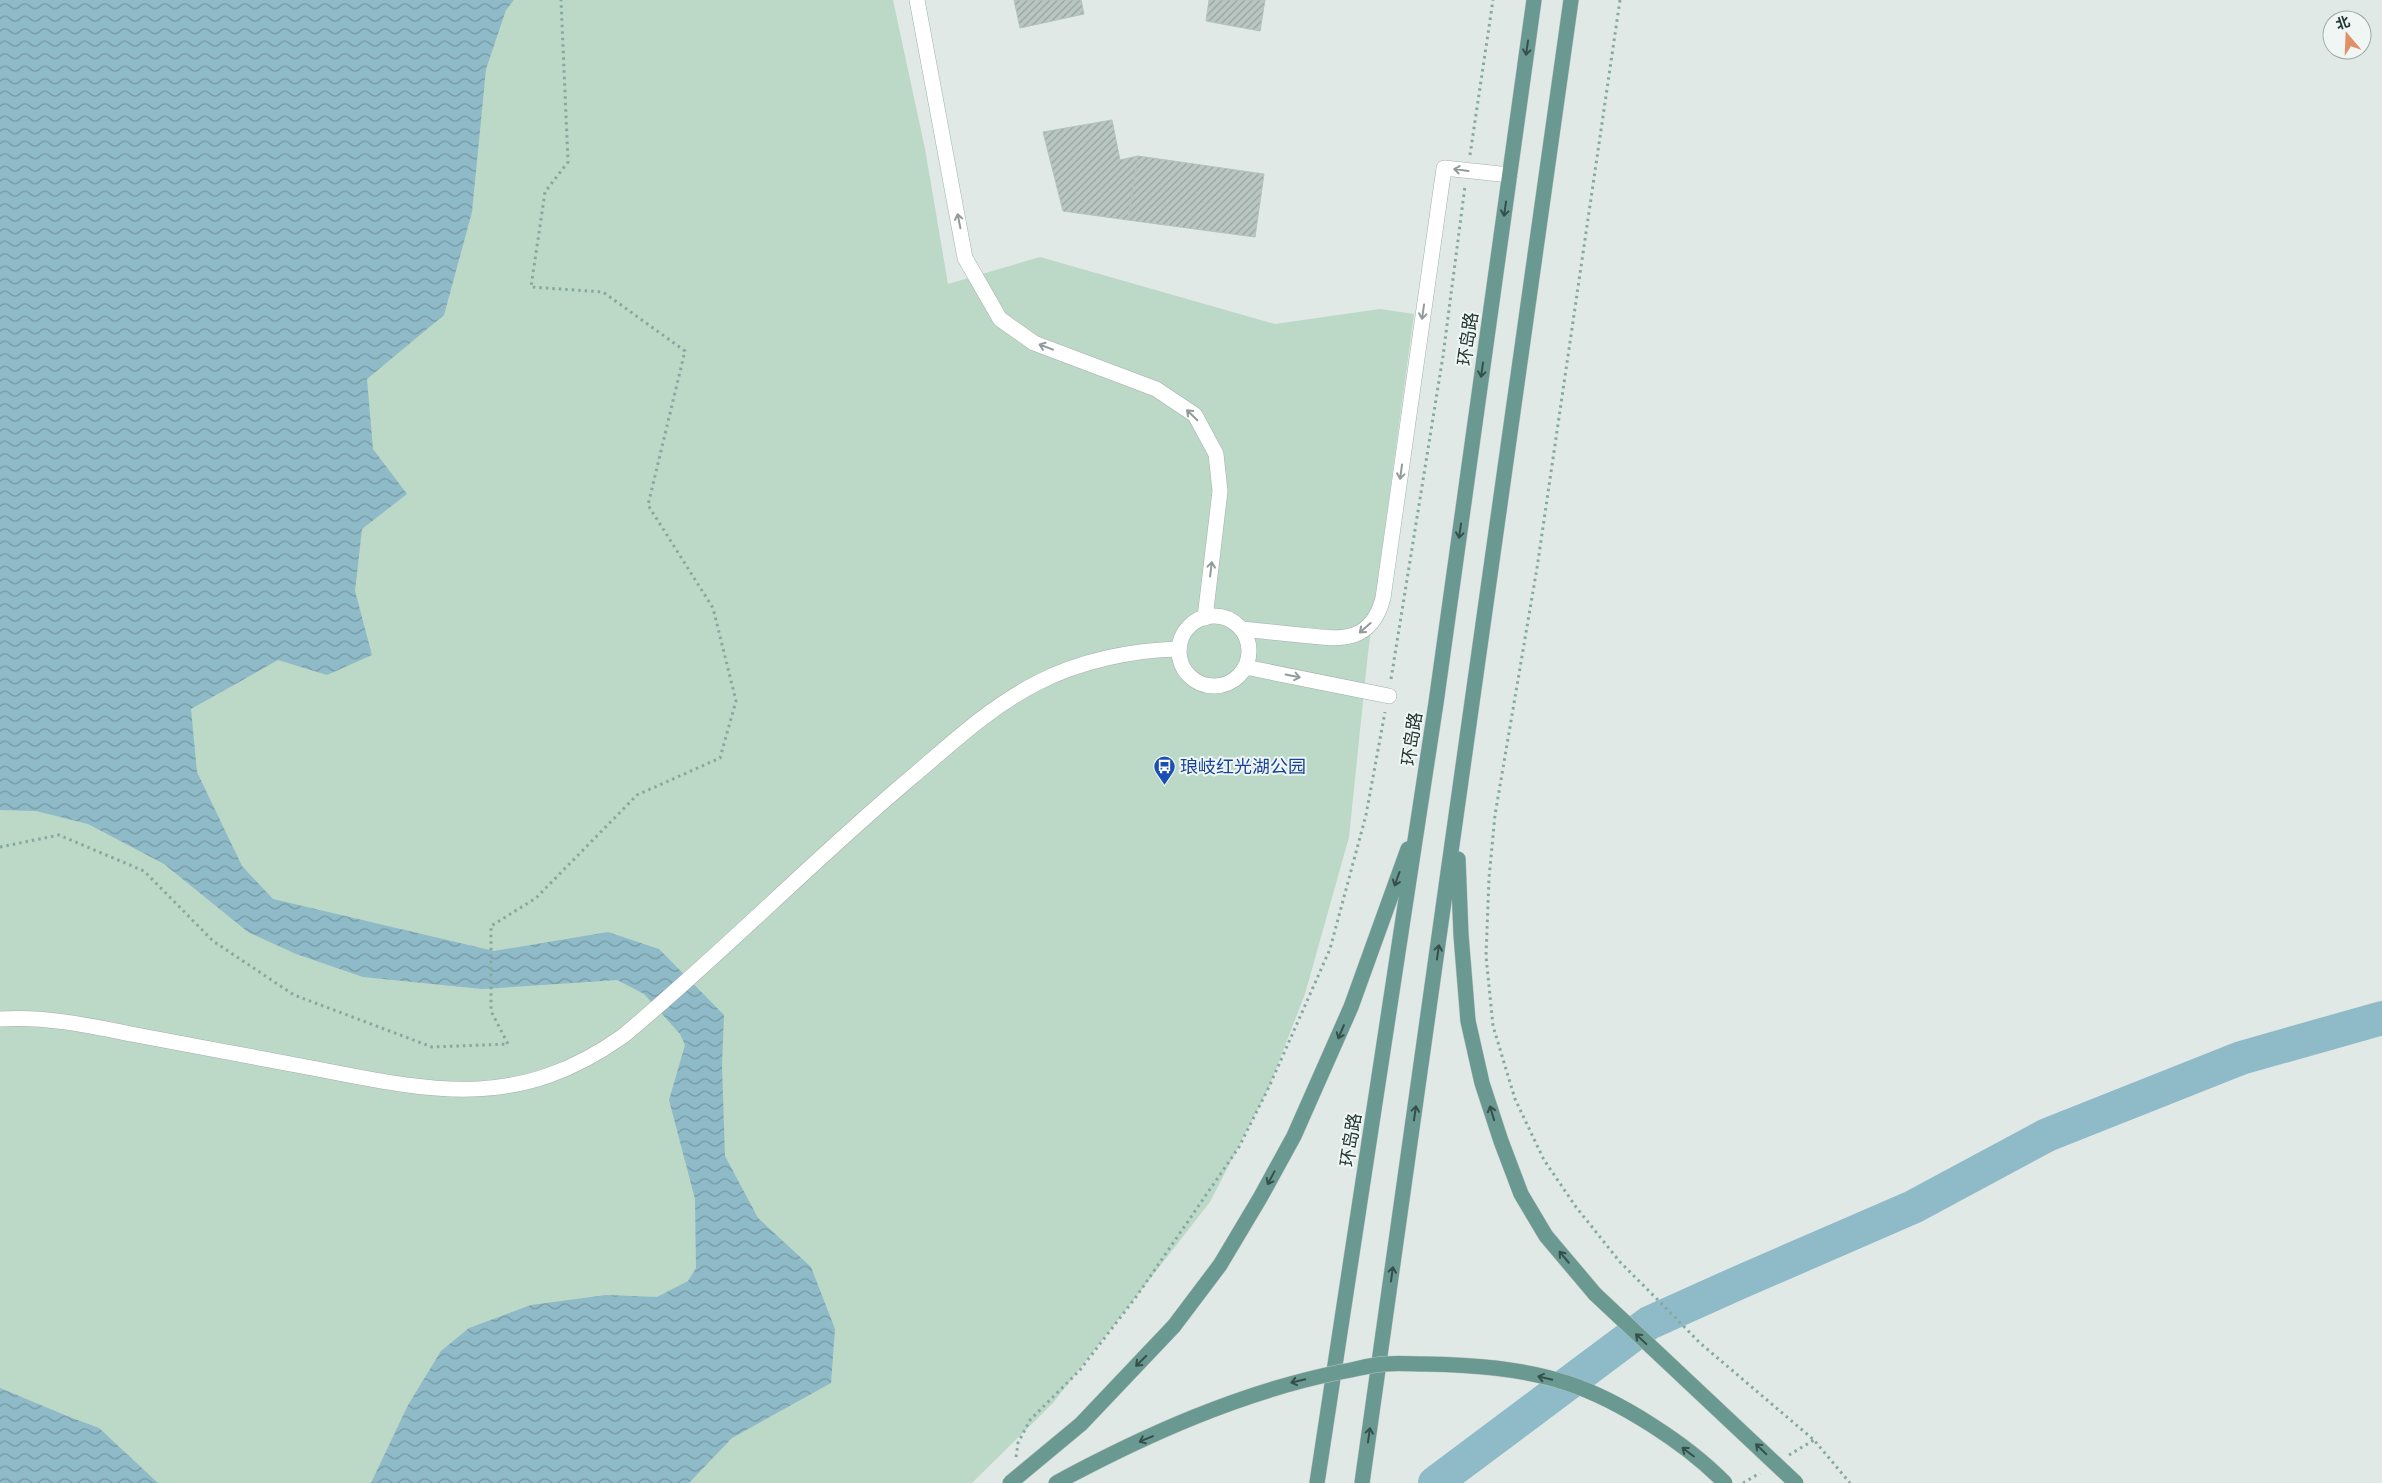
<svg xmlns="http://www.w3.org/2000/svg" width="2382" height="1483" font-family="'DM Sans','Noto Sans SC',sans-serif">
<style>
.park{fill:#bcd8c6}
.water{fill:url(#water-waves)}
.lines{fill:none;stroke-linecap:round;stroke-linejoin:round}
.river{stroke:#8fbac8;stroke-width:34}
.building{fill:url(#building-hatch);stroke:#b4c2bd}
.minor-casing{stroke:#a4b0ad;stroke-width:16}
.major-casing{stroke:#bdc3c2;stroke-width:16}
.path{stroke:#85a9a0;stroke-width:3;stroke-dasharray:2.5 4;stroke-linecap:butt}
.minor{stroke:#fff;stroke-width:15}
.major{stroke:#6a9991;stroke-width:15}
.major-bridge-casing{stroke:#bdc3c2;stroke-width:16;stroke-linecap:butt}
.major-bridge{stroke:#6a9991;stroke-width:15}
.oneway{stroke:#35504a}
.oneway2{stroke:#919b99}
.labels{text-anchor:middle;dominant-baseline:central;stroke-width:4;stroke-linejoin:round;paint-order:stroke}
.street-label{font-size:18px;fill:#233733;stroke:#f0f6f4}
.transit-label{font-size:18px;fill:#164399;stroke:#f0f6f4;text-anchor:start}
</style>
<defs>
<pattern id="water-waves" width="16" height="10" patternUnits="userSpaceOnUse" patternTransform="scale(1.25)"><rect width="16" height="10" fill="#8fbac8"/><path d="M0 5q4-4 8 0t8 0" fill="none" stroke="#7498a3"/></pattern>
<pattern id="building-hatch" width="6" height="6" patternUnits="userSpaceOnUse" patternTransform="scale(1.25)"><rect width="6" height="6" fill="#b9c6c2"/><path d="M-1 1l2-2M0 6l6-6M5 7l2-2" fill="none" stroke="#96a29e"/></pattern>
</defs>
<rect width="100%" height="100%" fill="#e0e9e6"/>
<polygon class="park" points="0,0 893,0 925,149 948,284 1040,257 1275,324 1380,309 1414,314 1368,653 1349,837 1305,994 1269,1087 1210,1202 1053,1403 972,1483 0,1483"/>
<g class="water">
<polygon points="0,0 514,0 506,10 486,69 472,212 444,315 367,379 373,449 407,494 362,529 355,591 372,655 327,675 278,660 191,709 197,772 242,866 273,899 494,951 608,932 659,949 724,1015 722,1066 725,1156 758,1218 811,1267 835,1329 831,1383 732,1438 689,1483 371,1483 408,1405 441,1351 469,1328 531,1305 606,1295 657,1297 688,1281 696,1268 695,1199 669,1100 685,1045 680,1034 644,994 617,980 482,989 363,977 296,954 248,932 164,864 88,824 36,811 0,810"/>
<polygon points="0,1388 67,1416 99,1428 158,1483 0,1483"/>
</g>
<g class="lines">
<polyline class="river" points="1435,1483 1649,1323 1738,1283 1913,1207 2047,1135 2241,1058 2382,1018"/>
</g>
<g class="building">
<polygon points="1014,0 1081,0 1084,14 1020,28"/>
<polygon points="1209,0 1265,0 1260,31 1206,21"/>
<polygon points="1112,120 1120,160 1138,156 1128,220 1063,211 1043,132"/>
<polygon points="1138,156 1264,174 1255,237 1128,220"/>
</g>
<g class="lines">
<defs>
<g id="minor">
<polyline points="917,0 965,258 1000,319 1034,343 1156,389 1195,415 1216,454 1220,491 1205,618"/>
<circle cx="1214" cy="651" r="35"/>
<path d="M1242 629C1261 631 1280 633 1300 635 1338 639 1371 645 1383 598L1444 168 1510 175"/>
<polyline points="1245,667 1389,696"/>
<path d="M0 1019C44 1016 87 1025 131 1034 191 1045 252 1057 312 1068 431 1091 516 1112 623 1036 723 953 814 859 913 776 953 742 990 707 1037 683 1079 661 1132 650 1179 649"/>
</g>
<g id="major">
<polyline points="1458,859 1461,935 1468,1021 1482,1083 1501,1141 1521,1194 1546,1236 1595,1294"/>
<polyline points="1174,1326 1220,1265 1260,1198 1294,1136 1351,1007 1408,849"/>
<polyline points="1317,1483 1436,703 1534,0"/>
<polyline points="1362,1483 1571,0"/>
</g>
</defs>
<use href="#minor" class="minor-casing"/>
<use href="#major" class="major-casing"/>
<g class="path">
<polyline points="1620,0 1537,568 1495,815 1489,878 1486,956 1493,1026 1515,1099 1544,1160 1576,1207 1620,1262 1655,1297 1700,1343 1814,1440 1850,1483"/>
<polyline points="1470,155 1493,0"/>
<polyline points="1391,679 1443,356 1465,186"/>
<polyline points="0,847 59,835 144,871 213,941 294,995 432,1047 508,1044 491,1011 491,926 536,898 637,795 720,758 736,701 713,608 648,505 685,351 603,292 531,287 545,192 568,162 561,0"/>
<polyline points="1789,1455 1814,1440"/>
<polyline points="1016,1457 1018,1443 1030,1420 1080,1370 1136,1297 1239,1147 1269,1087 1330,949 1366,815 1385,712"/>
<polyline points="1743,1483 1760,1473"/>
</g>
<use href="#minor" class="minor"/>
<use href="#major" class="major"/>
<defs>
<g id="major-bridge">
<polyline points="1595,1294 1796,1483"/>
<polyline points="1010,1483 1081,1424 1174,1326"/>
<path d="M1056 1483C1145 1435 1241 1392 1340 1372 1354 1370 1369 1365 1384 1364 1398 1363 1412 1364 1425 1364 1473 1365 1521 1368 1567 1383 1619 1400 1687 1444 1725 1483"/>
</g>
</defs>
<use href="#major-bridge" class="major-bridge-casing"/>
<use href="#major-bridge" class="major-bridge"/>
</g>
<defs><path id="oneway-shaft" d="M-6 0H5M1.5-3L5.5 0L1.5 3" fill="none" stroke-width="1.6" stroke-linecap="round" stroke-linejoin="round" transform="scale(1.25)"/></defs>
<g class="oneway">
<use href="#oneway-shaft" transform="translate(1527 48) rotate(98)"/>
<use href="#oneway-shaft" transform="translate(1505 209) rotate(98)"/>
<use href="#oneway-shaft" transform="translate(1482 370) rotate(98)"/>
<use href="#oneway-shaft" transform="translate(1460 531) rotate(98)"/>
<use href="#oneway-shaft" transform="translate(1397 879) rotate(110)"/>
<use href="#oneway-shaft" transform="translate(1438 952) rotate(-82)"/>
<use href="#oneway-shaft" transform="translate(1341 1032) rotate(113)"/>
<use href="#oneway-shaft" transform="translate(1415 1113) rotate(-82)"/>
<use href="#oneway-shaft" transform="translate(1492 1113) rotate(-107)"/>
<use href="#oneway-shaft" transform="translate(1271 1178) rotate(118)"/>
<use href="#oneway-shaft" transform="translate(1564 1257) rotate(-130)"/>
<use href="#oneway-shaft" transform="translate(1392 1274) rotate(-82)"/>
<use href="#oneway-shaft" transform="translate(1641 1339) rotate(-137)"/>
<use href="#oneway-shaft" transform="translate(1141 1361) rotate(135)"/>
<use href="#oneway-shaft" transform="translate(1545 1378) rotate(-167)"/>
<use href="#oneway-shaft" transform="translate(1298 1381) rotate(166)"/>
<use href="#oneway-shaft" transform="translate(1369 1435) rotate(-82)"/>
<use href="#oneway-shaft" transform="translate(1146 1439) rotate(157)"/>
<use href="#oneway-shaft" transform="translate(1761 1449) rotate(-136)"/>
<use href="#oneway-shaft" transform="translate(1688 1452) rotate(-143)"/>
</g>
<g class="oneway2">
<use href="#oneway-shaft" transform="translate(1461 170) rotate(-172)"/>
<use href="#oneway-shaft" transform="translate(959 221) rotate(-101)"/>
<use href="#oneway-shaft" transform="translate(1423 312) rotate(98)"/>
<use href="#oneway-shaft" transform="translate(1046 347) rotate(-159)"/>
<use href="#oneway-shaft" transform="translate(1192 415) rotate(-136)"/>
<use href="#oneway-shaft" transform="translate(1401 472) rotate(98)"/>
<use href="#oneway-shaft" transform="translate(1211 569) rotate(-83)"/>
<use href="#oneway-shaft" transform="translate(1365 628) rotate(139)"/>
<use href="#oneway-shaft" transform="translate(1293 676) rotate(11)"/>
</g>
<defs>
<symbol id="bus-pin" viewBox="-11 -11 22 30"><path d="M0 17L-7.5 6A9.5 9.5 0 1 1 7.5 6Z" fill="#1a4fb4" stroke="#f0f6f4"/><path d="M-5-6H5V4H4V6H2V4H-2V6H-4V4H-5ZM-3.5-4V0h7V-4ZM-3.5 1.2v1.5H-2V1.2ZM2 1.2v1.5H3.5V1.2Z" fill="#fff"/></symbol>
</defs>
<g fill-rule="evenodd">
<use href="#bus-pin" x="1152" y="754" width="25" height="34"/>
</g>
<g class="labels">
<g class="street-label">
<text transform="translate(1468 339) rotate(-82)">环岛路</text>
<text transform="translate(1412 739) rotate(-82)">环岛路</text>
<text transform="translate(1351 1140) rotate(-81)">环岛路</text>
</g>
<g class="transit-label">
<text x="1180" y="767">琅岐红光湖公园</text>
</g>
</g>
<g transform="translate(2347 35) rotate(341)"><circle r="24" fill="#f0f6f4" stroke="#9eaaa7"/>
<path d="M0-4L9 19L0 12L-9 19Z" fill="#e08f67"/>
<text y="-8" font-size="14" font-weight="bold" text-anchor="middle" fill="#233733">北</text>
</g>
</svg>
